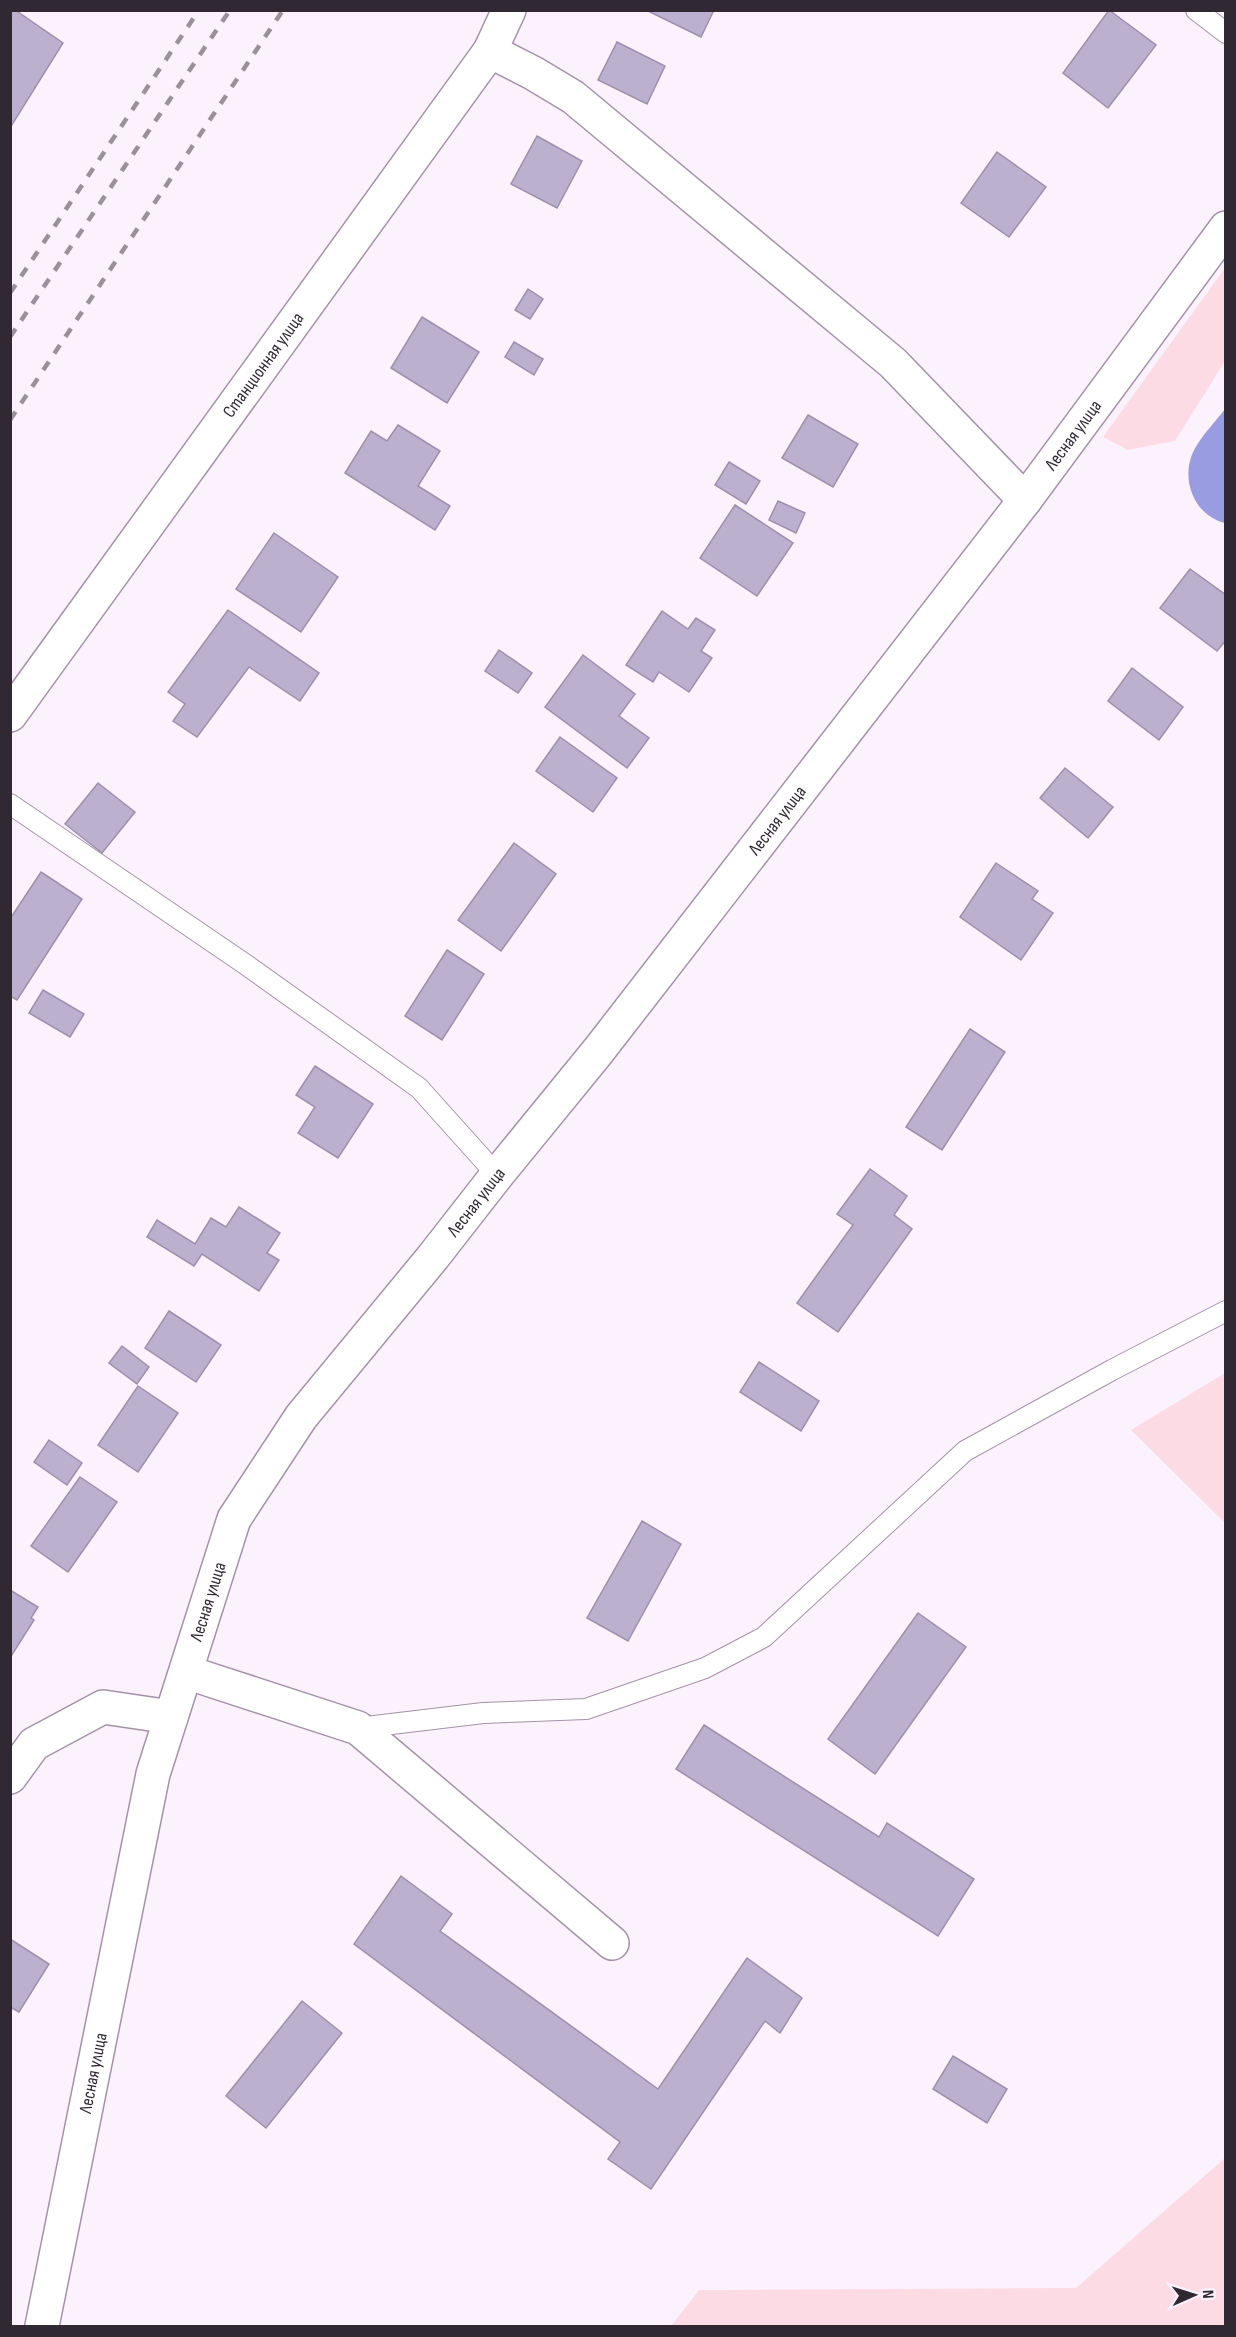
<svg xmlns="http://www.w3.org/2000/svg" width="1236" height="2337" font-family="'Sofia Sans Condensed',sans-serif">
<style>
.green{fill:#fcdbe5}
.water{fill:#999ce1}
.building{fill:#bbb1ce;stroke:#9b91ad;stroke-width:1.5}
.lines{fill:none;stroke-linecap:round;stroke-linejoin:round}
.service-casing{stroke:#a592aa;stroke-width:22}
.minor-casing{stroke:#a592aa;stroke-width:36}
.service{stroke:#fff;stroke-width:20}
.minor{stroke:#fff;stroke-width:33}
.rail{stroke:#99919b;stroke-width:4.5;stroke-dasharray:10 10;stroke-linecap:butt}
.labels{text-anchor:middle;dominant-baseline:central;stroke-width:6;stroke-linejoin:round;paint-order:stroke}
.street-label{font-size:18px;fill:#302832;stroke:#fbf2fd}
</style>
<rect width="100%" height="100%" fill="#fbf2fd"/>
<g class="green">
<polygon points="1225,268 1225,361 1175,441 1128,450 1103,437"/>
<polygon points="1225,1373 1225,1523 1131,1430"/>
<polygon points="1225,2158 1225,2326 671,2326 699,2290 1076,2288"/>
</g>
<path class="water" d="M1225 409V523C1192 515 1178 474 1197 445 1205 432 1216 421 1225 409Z"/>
<g class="building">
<polygon points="10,10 15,10 63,43 10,128"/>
<polygon points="646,10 714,10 701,37"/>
<polygon points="1109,10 1156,45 1108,108 1063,73"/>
<polygon points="617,42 665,66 647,104 598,80"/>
<polygon points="537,136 582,161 557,208 511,184"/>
<polygon points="997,152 1046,187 1009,237 961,203"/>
<polygon points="528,289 543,299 530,319 515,310"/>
<polygon points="422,317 479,352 447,403 391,368"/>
<polygon points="514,342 543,359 534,375 505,357"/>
<polygon points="808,415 858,444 833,487 782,458"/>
<polygon points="398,425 440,451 418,486 450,506 435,530 345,473 371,431 387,441"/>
<polygon points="729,462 760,481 746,504 715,485"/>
<polygon points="778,501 805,513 796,533 769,520"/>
<polygon points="735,505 793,543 757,596 700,558"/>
<polygon points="274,533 338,577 301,632 236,589"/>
<polygon points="1190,569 1226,595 1226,640 1217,651 1160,608"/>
<polygon points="228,610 319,673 300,701 249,667 197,737 173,721 185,704 168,692"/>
<polygon points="662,611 688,629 696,618 715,630 701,651 712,658 689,692 659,672 653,682 626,665"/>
<polygon points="499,650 532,673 518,693 485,671"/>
<polygon points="583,655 635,694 619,716 649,738 627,768 545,707"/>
<polygon points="1132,668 1183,707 1159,740 1108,701"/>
<polygon points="560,737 617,778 593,812 536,771"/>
<polygon points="1065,768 1113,807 1088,838 1040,798"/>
<polygon points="98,783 135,812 102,853 65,824"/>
<polygon points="514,843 556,874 501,951 458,920"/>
<polygon points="996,863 1038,891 1032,899 1053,913 1021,960 960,917"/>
<polygon points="41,872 82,899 17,1000 10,996 10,919"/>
<polygon points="447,950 484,974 442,1040 405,1016"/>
<polygon points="43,990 84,1014 70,1037 29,1013"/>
<polygon points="970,1029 1005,1052 942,1150 906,1127"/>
<polygon points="315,1066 373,1104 338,1158 298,1133 315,1107 296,1095"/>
<polygon points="870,1169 907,1196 894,1215 912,1229 838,1332 797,1303 853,1225 837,1214"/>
<polygon points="239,1207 280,1233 267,1253 279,1260 259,1291 202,1254 194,1266 147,1237 157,1220 195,1244 211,1218 226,1227"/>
<polygon points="169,1311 221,1345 196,1382 145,1348"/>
<polygon points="122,1346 149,1367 137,1384 109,1363"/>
<polygon points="759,1362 819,1401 801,1431 740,1392"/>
<polygon points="138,1386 178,1413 138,1472 98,1445"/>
<polygon points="49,1440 82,1463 67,1485 34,1462"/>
<polygon points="80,1477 117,1502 68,1572 31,1546"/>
<polygon points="642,1521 681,1544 628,1641 587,1618"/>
<polygon points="10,1590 38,1607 31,1618 34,1620 10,1658"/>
<polygon points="918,1613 966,1647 875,1774 828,1739"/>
<polygon points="704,1725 879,1837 887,1823 974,1879 938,1936 676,1769"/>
<polygon points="401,1876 452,1914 440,1931 658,2089 747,1958 802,1998 780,2033 765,2021 651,2189 608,2159 620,2142 354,1944"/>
<polygon points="10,1939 49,1964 19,2012 10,2007"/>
<polygon points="302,2001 342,2033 266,2128 226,2096"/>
<polygon points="953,2056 1007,2089 987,2123 933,2089"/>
</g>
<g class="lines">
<defs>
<g id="service">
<polyline points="1196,10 1226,33"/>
<polyline points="10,804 245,964 419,1088 497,1175"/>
<polyline points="358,1728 483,1713 586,1709 705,1668 764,1637 965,1451 1112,1370 1226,1311"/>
</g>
<g id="minor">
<polyline points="490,51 533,73 573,97 893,363 1025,500"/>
<path id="s1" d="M10 715 490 51 509 10"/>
<polyline points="186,1672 358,1728 612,1943"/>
<polyline points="10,1777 34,1744 103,1707 171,1717"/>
<path id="s2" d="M42 2326 153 1774 234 1519 301 1417 433 1257 497 1175 599 1050 1025 500 1226 228"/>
</g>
</defs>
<use href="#service" class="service-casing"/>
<use href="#minor" class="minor-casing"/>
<use href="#service" class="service"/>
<use href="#minor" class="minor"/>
<g class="rail">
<polyline points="10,293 199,10"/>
<polyline points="10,337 230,10"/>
<polyline points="10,420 283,10"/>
</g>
</g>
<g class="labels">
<g class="street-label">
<text stroke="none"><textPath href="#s1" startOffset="432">Станционная улица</textPath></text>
<text stroke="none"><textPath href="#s2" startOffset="2202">Лесная улица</textPath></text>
<text stroke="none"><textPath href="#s2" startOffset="1716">Лесная улица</textPath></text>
<text stroke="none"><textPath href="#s2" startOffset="1230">Лесная улица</textPath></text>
<text stroke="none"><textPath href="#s2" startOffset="744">Лесная улица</textPath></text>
<text stroke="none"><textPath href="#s2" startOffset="258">Лесная улица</textPath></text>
</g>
</g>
<rect width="1236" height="2337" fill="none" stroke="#302832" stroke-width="24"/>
<g transform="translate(1194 2295) rotate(87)" stroke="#fbf2fd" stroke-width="4.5" paint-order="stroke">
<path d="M0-4.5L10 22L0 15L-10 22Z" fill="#302832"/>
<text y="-9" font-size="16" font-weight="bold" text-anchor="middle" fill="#302832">N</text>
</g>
</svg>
